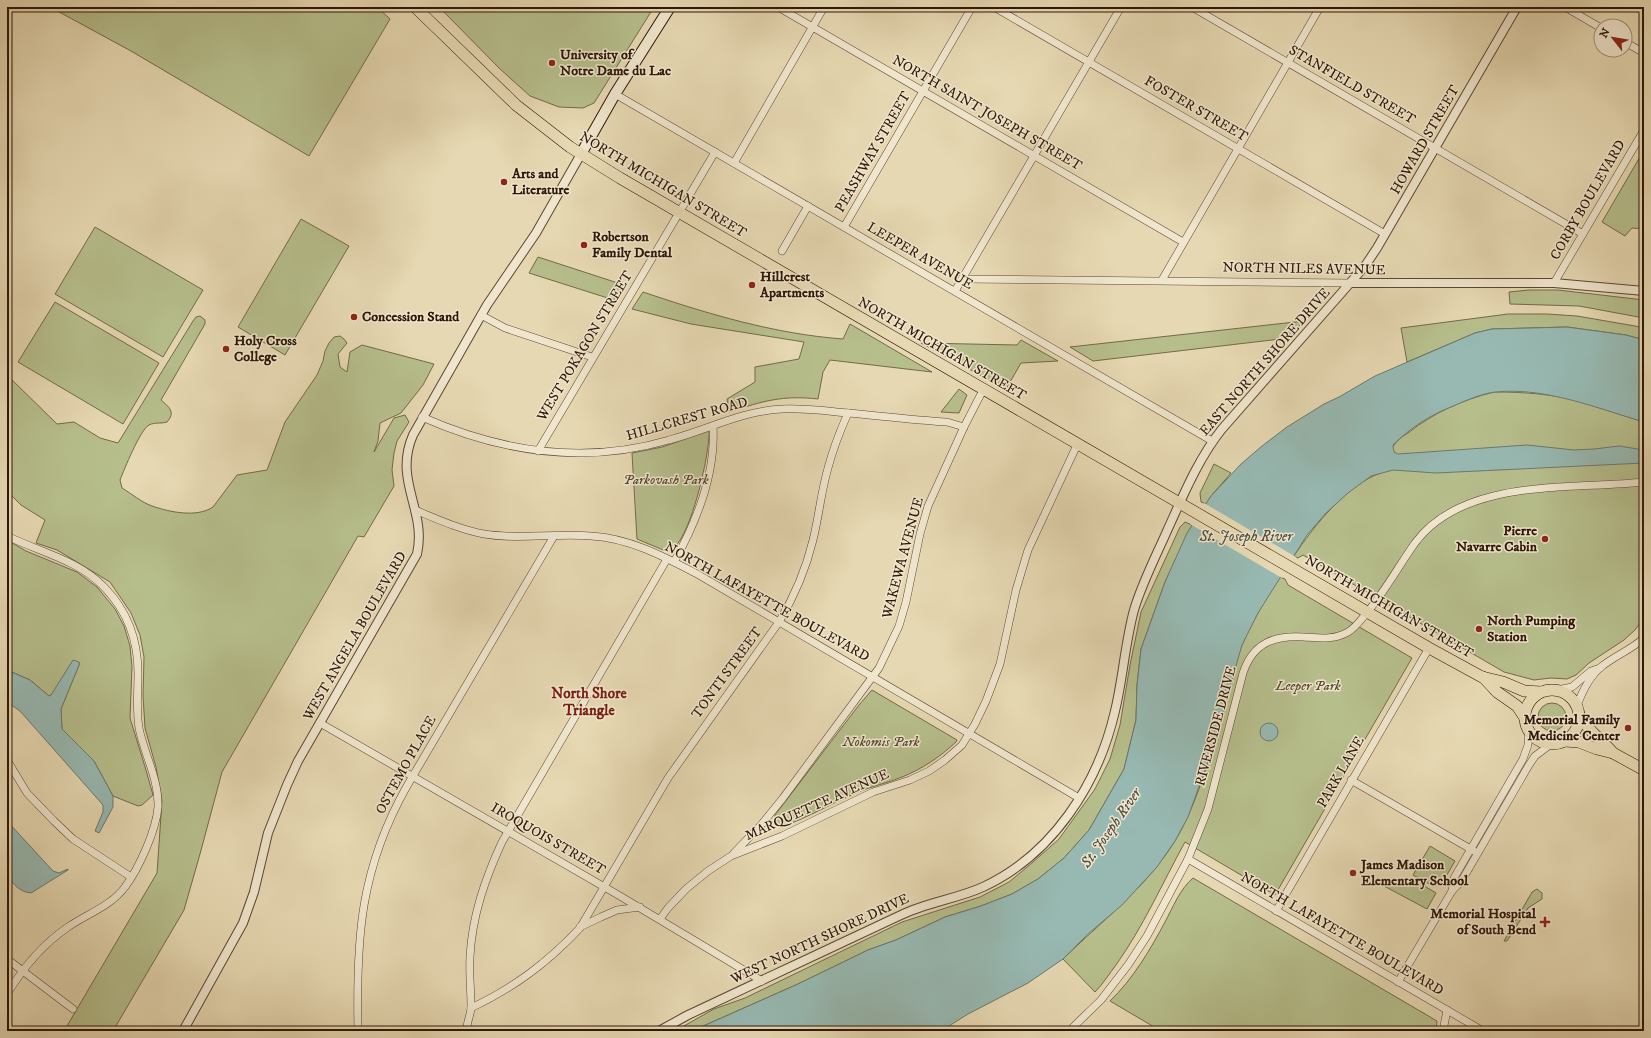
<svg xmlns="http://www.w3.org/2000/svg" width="1651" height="1038" font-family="'IM FELL DW Pica',serif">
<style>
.green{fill:#b6be8c;stroke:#726a4a}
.water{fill:#97b9b2;stroke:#6d786e}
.pier{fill:#e6d8b2}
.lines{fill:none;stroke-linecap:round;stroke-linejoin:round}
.minor-casing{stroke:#5c4632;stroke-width:8}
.tertiary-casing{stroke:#5c4632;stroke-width:10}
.secondary-casing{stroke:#2e1607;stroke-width:12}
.primary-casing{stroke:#2e1607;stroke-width:12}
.minor{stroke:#efe6cd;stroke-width:7}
.tertiary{stroke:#efe6cd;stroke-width:8}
.secondary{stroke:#efe6cd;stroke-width:10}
.primary{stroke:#e6d8b2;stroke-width:11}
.poi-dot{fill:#8f2418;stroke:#efe6cd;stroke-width:1.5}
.labels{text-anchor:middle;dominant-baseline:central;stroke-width:3;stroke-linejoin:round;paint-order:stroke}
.poi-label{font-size:14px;font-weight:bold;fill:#2e1607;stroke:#efe6cd;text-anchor:start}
.street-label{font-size:14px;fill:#2e1607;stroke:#efe6cd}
.park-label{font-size:14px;font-style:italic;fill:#57482f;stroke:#efe6cd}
.water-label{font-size:15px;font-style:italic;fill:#534f43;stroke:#efe6cd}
.neighbourhood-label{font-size:15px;font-weight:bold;fill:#7a1f14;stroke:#efe6cd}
</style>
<rect width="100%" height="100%" fill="#e6d8b2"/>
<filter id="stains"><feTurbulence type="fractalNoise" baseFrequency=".005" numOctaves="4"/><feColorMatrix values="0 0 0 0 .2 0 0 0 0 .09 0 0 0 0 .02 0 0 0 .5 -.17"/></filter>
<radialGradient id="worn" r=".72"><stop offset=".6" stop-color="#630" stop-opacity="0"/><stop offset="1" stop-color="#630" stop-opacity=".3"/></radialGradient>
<g class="green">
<polygon points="50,7 377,7 390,19 309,156 131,51"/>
<polygon points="439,7 654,7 594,103 583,108 559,107 530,96 500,69"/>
<polygon points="1644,150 1644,229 1632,228 1625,236 1602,222"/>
<polygon points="301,219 349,246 285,355 238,327"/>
<polygon points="95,227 203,290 163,357 55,294"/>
<polygon points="538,257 624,285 614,300 529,273"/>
<polygon points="1529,290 1558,290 1644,300 1644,318 1579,306 1510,304 1509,292"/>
<path d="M643 292C708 314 775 334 843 339L850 324 932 372 830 360 823 372 818 399C783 395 763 401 729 412L727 399 755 382V367L799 359 804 342 691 324 632 309Z"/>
<polygon points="55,302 159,363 123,424 18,362"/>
<polygon points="1508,314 1547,314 1577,316 1635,326 1644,328 1644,340 1626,335 1567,327 1492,329 1475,333 1407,362 1401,328"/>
<path d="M200 316 205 320V324L161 400C169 407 176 412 167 422 160 424 155 422 149 425 140 430 124 470 120 480L122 488C132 494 141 502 152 506 169 512 197 518 213 507L237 475 267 470 285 422 317 375 323 361 325 351 329 343 334 337 340 336 344 339 347 343 338 354 340 367 347 372 350 352 362 345 434 364 423 385 401 413 380 423 378 441 374 452 394 418 405 415 409 422 397 441 394 453 392 470 394 486 364 537 358 536 222 772 200 854 184 910 113 1031H64L157 873 162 801 156 767 145 728 143 696 144 657 140 635 131 613 110 582 57 550 36 543 45 520 21 505 7 491V375L57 424 74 422 100 438 118 443 193 321 196 317Z"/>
<polygon points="1304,321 1289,338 1093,361 1070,347"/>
<polygon points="1021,340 1058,361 1021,363 1006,389 921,343 1017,345"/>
<polygon points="959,389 967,395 959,413 941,412"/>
<path d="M1494 392C1525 392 1556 394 1585 403 1605 409 1624 416 1644 422V618L1635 630 1624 640 1589 663 1576 675 1567 679 1551 678 1534 680 1504 672 1303 555 1298 558 1294 556C1313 527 1347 484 1381 473 1385 464 1388 452 1394 445 1397 440 1403 436 1408 433 1433 413 1462 400 1494 392Z"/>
<path d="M709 431C710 453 690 545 668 552L637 539 632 453 662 447Z"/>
<polygon points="1214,464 1231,473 1211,496 1206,504 1201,502 1200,493"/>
<polygon points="1185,522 1192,525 1165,582 1141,649 1137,685 1136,720 1124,769 1089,830 1064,858 1038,879 1012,894 981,906 945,917 896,940 868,950 798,984 692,1031 675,1031 714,1009 745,998 902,922 980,897 1009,882 1032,863 1059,839 1095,789 1110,759 1120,725 1130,665 1141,612 1180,527"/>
<polygon points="7,540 26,551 77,572 97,587 115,609 124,626 130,646 132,667 130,718 146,770 153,795 142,805 138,806 113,796 94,761 62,730 61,709 79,665 79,662 51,695 49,696 30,680 7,670"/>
<path d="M1280 577 1285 579 1288 585 1412 658 1275 895 1185 842C1162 884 1143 927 1116 965 1109 974 1103 984 1095 992L1063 959C1108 915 1162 876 1188 816 1204 781 1214 741 1225 704 1230 684 1234 664 1242 645 1252 621 1266 599 1280 577Z"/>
<path d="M872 690 957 740 956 742C940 757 922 769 902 777 888 783 872 786 858 792 832 803 809 817 782 827 777 824 775 821 775 815L859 705Z"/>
<circle cx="1552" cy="717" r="14"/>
<polygon points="1430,846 1455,861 1441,885 1433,886 1413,875"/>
<path d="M1193 878 1437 1021 1436 1031 1400 1028 1399 1031H1161L1110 1001C1133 979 1150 950 1165 922 1173 907 1180 889 1193 878Z"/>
<polygon points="1389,878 1397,882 1402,881 1408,884 1411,878 1436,893 1427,909 1384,886"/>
<polygon points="1537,889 1542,893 1542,899 1528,908 1507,941 1504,941 1532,892"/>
</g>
<g class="water">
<path d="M1567 327 1626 335 1644 340V422C1596 408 1546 387 1495 392 1480 394 1465 401 1451 407 1430 415 1409 429 1393 445L1394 452 1398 454 1527 445 1574 450 1594 449 1619 446 1644 450V463L1436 473 1393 470 1371 476 1348 493 1326 513 1307 535 1258 613 1242 645 1209 759 1188 817 1175 841 1157 867 1122 905 1088 934 1063 959 1028 983 968 1014 941 1031H692L798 984 868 950 896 940 945 917 981 906 1012 894 1038 879 1064 858 1089 830 1124 769 1136 720 1137 685 1141 649 1165 582 1187 533 1211 496 1241 464 1262 446 1287 427 1324 404 1339 397 1375 376 1475 333 1492 329Z"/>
<polygon points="73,660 79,662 79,665 61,709 62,729 94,761 113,796 113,807 99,833 95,831 103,812 103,805 20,711 7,702 7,670 30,680 49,696 51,695"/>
<circle cx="1269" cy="732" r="9"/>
<path d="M7 821 53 871 59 873 68 869V870L31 893C20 892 14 885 7 876Z"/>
</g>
<polygon class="pier" points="1204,503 1296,557 1282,578 1190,524"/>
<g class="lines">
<defs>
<g id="minor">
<polyline points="778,7 1183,242"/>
<polyline points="994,7 1385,234"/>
<polyline points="1192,7 1583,234"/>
<polyline points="1565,7 1601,28"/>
<polyline points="1625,42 1644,53"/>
<polyline points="615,94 1212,441"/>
<polyline points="734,163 824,7"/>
<polyline points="844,227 972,7"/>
<polyline points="782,251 808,206"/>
<polyline points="962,279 1351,283"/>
<polyline points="1162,280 1320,7"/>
<polyline points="1554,283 1644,130"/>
<polyline points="955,291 1121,7"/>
<polyline points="481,315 505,328 592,357"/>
<path d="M422 417C501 452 584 465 669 440 707 430 742 411 782 409 804 408 826 411 848 413 881 416 914 420 947 422L964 427"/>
<polyline points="538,451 715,152"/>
<path d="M415 510C437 519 461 530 484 534 520 540 555 533 591 536 630 538 665 557 699 575L1079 798"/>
<path d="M7 536C40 552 79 560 105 588 127 611 138 641 138 673 138 691 136 710 139 728 144 754 159 779 158 807 156 831 139 868 125 887 111 906 87 914 68 927 43 944 23 968 7 994"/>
<path d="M674 562C697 521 716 474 713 426"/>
<polyline points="1557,690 1572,687 1591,671 1600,668"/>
<path d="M1577 706C1582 692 1589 677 1601 667 1614 656 1631 650 1644 638"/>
<polyline points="320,723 620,896 762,981"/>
<polyline points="7,760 27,793 54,821 73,839 131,877"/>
<polyline points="1351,780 1474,851"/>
<polyline points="734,853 761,825 783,798 879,668 899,626 906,602 920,534 928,506 964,427 983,390"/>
<polyline points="1188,859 1483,1031"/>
<polyline points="1452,891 1454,878 1523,759 1528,745 1529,731"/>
<polyline points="1276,911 1429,648"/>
<polyline points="660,919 668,908 686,889 708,871 731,856 782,836 873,792 910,780 929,771 945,760 962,745 975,724 986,701 1000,664 1016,590 1028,550 1077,445"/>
<polyline points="580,927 601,917 617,910 640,907"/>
<polyline points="7,959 73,1009"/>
<polyline points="1398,982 1452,891 1461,882 1529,765 1535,756 1551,744"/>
<path d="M471 1008C515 987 547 963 580 928L668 778 779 622C794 597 806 569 813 540 819 516 821 492 828 468 833 449 840 431 848 413"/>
<path d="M358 1031C356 938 360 869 407 786L554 536"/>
<path d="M467 1031C466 1023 471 1015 471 1007 471 990 469 974 470 957 472 916 485 879 502 842L667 559"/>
<path d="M1069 1031 1101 1000 1128 965 1147 936 1188 859 1208 809 1243 673C1253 643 1274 635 1304 637 1320 638 1334 640 1348 632 1355 628 1360 621 1365 615 1384 593 1398 567 1415 543 1464 477 1572 490 1644 482"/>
<polyline points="1443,1031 1447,1010"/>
</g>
<g id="tertiary">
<polyline points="1351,283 1554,283 1644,291"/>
<path d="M183 1031 243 923 254 892 268 833 287 785 298 761 417 554C427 510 393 481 413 435L487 305 536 233 581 154"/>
<path d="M659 1031 688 1015C759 982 830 948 901 915 927 902 957 899 983 887 1052 855 1098 785 1115 711 1123 678 1125 643 1134 610 1142 583 1156 556 1167 531 1183 496 1198 459 1222 429L1365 266 1377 248 1517 7"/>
</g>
<polyline id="secondary" points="581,154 615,94 670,7"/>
<g id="primary">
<polyline points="415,7 516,105 570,147 620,178 1429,648 1482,677 1503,682 1524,691 1541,692"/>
<polyline points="1483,677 1497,692 1517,706 1525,718"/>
<circle cx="1552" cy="717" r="27"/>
<path d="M1579 715C1587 730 1602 740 1613 753"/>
<polyline points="1565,741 1579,742 1597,749 1613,753 1644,770"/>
</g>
</defs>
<use href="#minor" class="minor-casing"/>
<use href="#tertiary" class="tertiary-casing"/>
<use href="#secondary" class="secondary-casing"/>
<use href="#primary" class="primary-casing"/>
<use href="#minor" class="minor"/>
<use href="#tertiary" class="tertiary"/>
<use href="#secondary" class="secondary"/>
<use href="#primary" class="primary"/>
</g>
<g class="poi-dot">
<circle cx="552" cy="63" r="4"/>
<circle cx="504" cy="182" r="4"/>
<circle cx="584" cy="245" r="4"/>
<circle cx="752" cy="285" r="4"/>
<circle cx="354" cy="317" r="4"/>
<circle cx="226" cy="349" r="4"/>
<circle cx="1545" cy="539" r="4"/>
<circle cx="1479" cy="629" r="4"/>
<circle cx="1628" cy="728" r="4"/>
<circle cx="1353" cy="873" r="4"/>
<path d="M1543 916h4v4h4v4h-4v4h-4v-4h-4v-4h4z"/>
</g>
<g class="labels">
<g class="poi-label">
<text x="560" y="55">University of<tspan x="560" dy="16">Notre Dame du Lac</tspan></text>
<text x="512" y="174">Arts and<tspan x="512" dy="16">Literature</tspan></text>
<text x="592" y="237">Robertson<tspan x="592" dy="16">Family Dental</tspan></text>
<text x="760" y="277">Hillcrest<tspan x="760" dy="16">Apartments</tspan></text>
<text x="362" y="317">Concession Stand</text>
<text x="234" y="341">Holy Cross<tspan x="234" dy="16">College</tspan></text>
<text x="1537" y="531" text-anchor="end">Pierre<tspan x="1537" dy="16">Navarre Cabin</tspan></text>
<text x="1487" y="621">North Pumping<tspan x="1487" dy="16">Station</tspan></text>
<text x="1620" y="720" text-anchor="end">Memorial Family<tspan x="1620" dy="16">Medicine Center</tspan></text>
<text x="1361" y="865">James Madison<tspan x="1361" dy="16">Elementary School</tspan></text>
<text x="1536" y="914" text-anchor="end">Memorial Hospital<tspan x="1536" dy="16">of South Bend</tspan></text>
</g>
<g class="street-label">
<text transform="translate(1352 85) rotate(30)">STANFIELD STREET</text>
<text transform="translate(1196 109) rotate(30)">FOSTER STREET</text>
<text transform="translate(987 113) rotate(30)">NORTH SAINT JOSEPH STREET</text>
<text transform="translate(1425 140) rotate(-60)">HOWARD STREET</text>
<text transform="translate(873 152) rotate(-60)">PEASHWAY STREET</text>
<text transform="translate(663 185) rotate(31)">NORTH MICHIGAN STREET</text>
<text transform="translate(1588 200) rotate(-60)">CORBY BOULEVARD</text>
<text transform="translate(920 256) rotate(30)">LEEPER AVENUE</text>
<text transform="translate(1304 269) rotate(1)">NORTH NILES AVENUE</text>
<text transform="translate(585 346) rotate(-59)">WEST POKAGON STREET</text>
<text transform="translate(942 349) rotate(30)">NORTH MICHIGAN STREET</text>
<text transform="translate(1265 362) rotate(-49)">EAST NORTH SHORE DRIVE</text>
<text transform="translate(687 419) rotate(-16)">HILLCREST ROAD</text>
<text transform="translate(903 558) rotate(-75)">WAKEWA AVENUE</text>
<text transform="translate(767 602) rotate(29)">NORTH LAFAYETTE BOULEVARD</text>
<text transform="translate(1389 607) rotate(30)">NORTH MICHIGAN STREET</text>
<text transform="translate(355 636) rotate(-60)">WEST ANGELA BOULEVARD</text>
<text transform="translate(727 673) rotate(-54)">TONTI STREET</text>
<text transform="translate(1216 726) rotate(-75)">RIVERSIDE DRIVE</text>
<text transform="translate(406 765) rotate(-61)">OSTEMO PLACE</text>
<text transform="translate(1341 772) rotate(-60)">PARK LANE</text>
<text transform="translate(817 805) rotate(-24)">MARQUETTE AVENUE</text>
<text transform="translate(548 839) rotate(30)">IROQUOIS STREET</text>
<text transform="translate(1342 934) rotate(30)">NORTH LAFAYETTE BOULEVARD</text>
<text transform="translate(820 939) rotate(-25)">WEST NORTH SHORE DRIVE</text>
</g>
<g class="park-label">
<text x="666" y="480">Parkovash Park</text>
<text x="1308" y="686">Leeper Park</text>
<text x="881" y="742">Nokomis Park</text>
</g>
<g class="water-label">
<text x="1246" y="536">St. Joseph River</text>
<text transform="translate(1111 828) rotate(-55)">St. Joseph River</text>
</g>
<g class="neighbourhood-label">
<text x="589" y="693">North Shore<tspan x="589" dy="17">Triangle</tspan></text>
</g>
</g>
<rect width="1651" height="1038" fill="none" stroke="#e6d8b2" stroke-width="24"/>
<rect x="8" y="8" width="1635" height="1022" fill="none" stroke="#2e1607" stroke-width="2"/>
<rect x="12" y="12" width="1627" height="1014" fill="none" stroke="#2e1607"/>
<g transform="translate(1613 38) rotate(301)"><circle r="19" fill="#efe6cd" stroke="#a2937e"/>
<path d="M0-3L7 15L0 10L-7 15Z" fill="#8f2418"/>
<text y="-6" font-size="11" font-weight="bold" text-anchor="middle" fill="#2e1607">N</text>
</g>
<rect width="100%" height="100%" filter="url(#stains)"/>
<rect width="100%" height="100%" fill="url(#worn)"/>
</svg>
